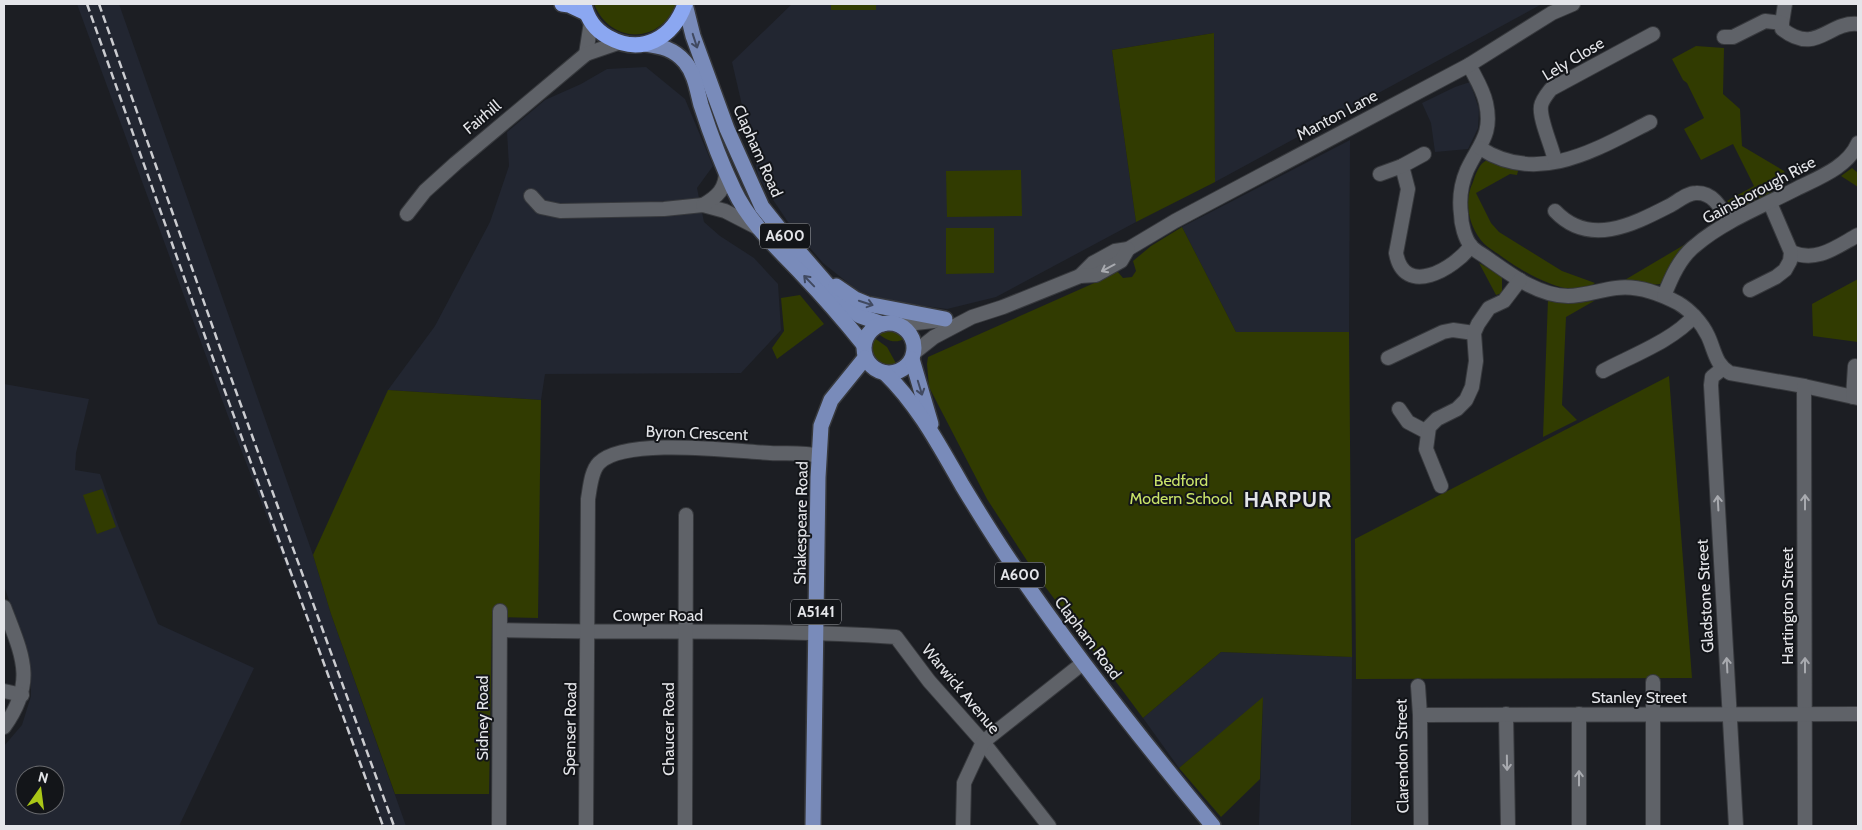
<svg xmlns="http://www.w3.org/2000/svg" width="1862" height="830" font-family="Cabin,sans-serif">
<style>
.built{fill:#222631;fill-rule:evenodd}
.green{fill:#313b01}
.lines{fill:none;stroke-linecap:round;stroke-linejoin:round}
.minor-casing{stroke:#37393d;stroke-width:16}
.major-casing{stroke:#37393d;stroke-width:18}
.highway-casing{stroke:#37393d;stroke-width:18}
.minor{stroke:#5f6268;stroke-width:14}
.major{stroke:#798bba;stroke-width:15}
.highway{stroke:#8ba7f1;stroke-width:15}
.rail{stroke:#cbccd0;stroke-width:2.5;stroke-dasharray:8 4;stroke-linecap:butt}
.oneway{stroke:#414a61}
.oneway2{stroke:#a8aaaf}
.labels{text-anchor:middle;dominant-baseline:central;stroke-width:4;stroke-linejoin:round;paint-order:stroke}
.shield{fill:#131519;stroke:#a5a7ab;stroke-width:1}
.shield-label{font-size:15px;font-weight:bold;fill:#e4e5e9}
.street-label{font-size:16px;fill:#e4e5e9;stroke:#131519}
.park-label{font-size:16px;fill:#cae469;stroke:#131519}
.district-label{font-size:21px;font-weight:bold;letter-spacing:1px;fill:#e4e5e9;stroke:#131519}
</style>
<rect width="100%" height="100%" fill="#1c1e23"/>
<g class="built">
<polygon points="77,4 119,4 313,555 331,614 406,826 382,826 302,607 228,416"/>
<polygon points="792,4 1542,4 1215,182 1214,33 1112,50 1136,222 996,297 947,309 886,301 858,291 823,263 788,222 759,179 732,62"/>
<polygon points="646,67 685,99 713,166 697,188 704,222 720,236 754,258 778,284 781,330 741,373 545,374 541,400 388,390 435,326 490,222 509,166 507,132 545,100 581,84 607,69"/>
<polygon points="1470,82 1479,109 1478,128 1468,149 1435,152 1431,123 1422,103 1455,87"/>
<polygon points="1350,140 1349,332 1236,332 1182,227"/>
<path d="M4 384 89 399 76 453 75 470 100 474 119 528 158 624 254 668 179 826H4V746L22 725 31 696V672L26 648 4 586ZM25 775H55V805H25Z"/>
<polygon points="1221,652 1352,657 1351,826 1259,826 1263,698 1179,768 1143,718"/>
</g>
<g class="green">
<path d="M594 4H676C660 45 610 44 594 4Z"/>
<rect x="831" y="4" width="45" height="6"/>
<polygon points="1214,33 1215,182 1136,222 1112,50"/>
<polygon points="1696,46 1724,48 1723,94 1740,109 1742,146 1784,171 1789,182 1773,188 1771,196 1738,210 1727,201 1754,186 1733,144 1701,160 1684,129 1704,118 1687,83 1683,80 1672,59"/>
<path d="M1487 160 1519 167 1517 175 1510 174 1476 193 1491 223 1499 232 1562 271 1595 283C1572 303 1520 270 1501 256 1494 251 1485 246 1480 239 1468 223 1464 200 1473 182 1476 173 1479 164 1487 160Z"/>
<polygon points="1852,168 1858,173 1858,187 1841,176"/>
<polygon points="1021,170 1022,216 947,217 946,171"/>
<polygon points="1182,227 1236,332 1349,332 1352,657 1221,652 1143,718 1035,573 987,499 929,387 927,364 928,357 1101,280 1117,271 1123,278 1132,277 1136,271 1133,261 1151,246"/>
<polygon points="946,228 994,228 994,273 946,274"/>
<path d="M1694 239 1663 283C1653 287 1635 282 1623 281Z"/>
<polygon points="1479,263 1502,276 1502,293 1496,295"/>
<polygon points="1858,279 1858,342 1813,336 1812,304"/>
<polygon points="800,295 824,324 777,359 772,348 784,331 781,298"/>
<polygon points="1548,299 1565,302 1594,301 1566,317 1562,405 1577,420 1543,437"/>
<path d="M889 328 896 329 906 338C894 345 887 340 877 333Z"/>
<path d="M873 337 887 347 898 367C879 371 861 358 873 337Z"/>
<polygon points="1669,376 1692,678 1356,679 1355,539"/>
<polygon points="388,390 541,400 538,618 492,617 489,794 395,794 331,614 313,555"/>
<polygon points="102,489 116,527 97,534 83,495"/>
<polygon points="1263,697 1260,779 1221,817 1179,768"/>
</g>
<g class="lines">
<defs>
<g id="minor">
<path d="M1785 4 1782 23V29C1817 56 1828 21 1858 24"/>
<polyline points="1724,37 1733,37 1765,21 1782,23"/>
<polyline points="586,54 591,22"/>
<path d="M1469 65C1475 77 1483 89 1486 103 1493 135 1479 144 1467 170 1461 184 1459 199 1461 214 1461 224 1465 239 1471 246 1475 251 1482 254 1487 258 1510 274 1538 296 1568 296 1584 296 1600 290 1616 288 1637 285 1659 293 1678 303 1690 310 1702 323 1708 336 1715 351 1715 364 1730 373L1804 386 1858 398"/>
<path d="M1480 148C1538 186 1597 149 1650 122"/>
<path d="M1555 161C1552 146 1539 119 1541 106 1542 100 1547 94 1551 89L1653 34"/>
<path d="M1402 166 1408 189 1396 253C1404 298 1454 269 1471 246"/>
<polyline points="1380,174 1402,166 1424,154"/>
<polyline points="531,196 541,207 560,211 664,209 703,205 725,211 760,229"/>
<path d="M703 205C717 197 726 189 726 171"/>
<path d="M1555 211C1589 247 1632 225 1669 206 1677 202 1687 193 1696 193 1714 192 1722 210 1729 222"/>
<polyline points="407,214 425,191 456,163 586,54 618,43"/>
<path d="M1791 252C1817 263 1836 247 1858 235"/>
<polyline points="1080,276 1093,263 1115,251 1128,249 1175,221 1469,65 1552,13 1573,4"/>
<polyline points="1750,290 1776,277 1785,270 1790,261 1791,252 1770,203"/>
<path d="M1664 296C1671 278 1680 257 1696 245 1724 221 1763 206 1796 189 1818 178 1848 167 1858 143"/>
<polyline points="898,325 942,320"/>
<polyline points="915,352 934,337 972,317 1003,307 1080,276 1096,275 1121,261 1128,249"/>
<polyline points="1388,358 1443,332 1453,330 1474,333"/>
<polyline points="1722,369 1712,377 1711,385 1736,826"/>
<path d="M1603 371C1631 356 1674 340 1694 316"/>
<polyline points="1804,386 1805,826"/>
<polyline points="1853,397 1855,366"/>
<polyline points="1399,409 1408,422 1427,432"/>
<polyline points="1441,486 1426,449 1429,427 1437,419 1457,409 1466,400 1472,387 1476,361 1474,333 1478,324 1489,308 1504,301 1520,280"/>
<path d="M4 607C22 655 37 681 4 727"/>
<path d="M500 630C632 634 765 628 896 637L929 681 983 742 1049 826"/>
<polyline points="1418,686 1420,715 1421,826"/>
<polyline points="4,691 22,695"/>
<polyline points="1506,714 1508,826"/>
<polyline points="1579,714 1579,826"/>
<polyline points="1420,715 1858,714"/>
<polyline points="499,826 500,611"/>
<path d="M586 826 588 499C590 488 591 471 599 463 625 437 733 451 770 453 787 454 803 452 819 456"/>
<polyline points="685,826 686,515"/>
<polyline points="963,826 964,783 983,742 1083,663"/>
<polyline points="1653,826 1653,682"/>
</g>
<g id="major">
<polyline points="685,4 693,36 727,129 762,207 782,232 845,305 860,316 883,324"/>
<path d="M645 44C661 46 674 49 685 62 695 74 697 90 701 105 710 133 721 163 734 190 749 222 777 248 801 273 823 296 844 320 864 345"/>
<polyline points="836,286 855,299 867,304 945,319"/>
<circle cx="889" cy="348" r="25"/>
<polyline points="912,359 931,424"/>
<path d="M885 373C918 405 939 445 962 485 979 513 996 541 1015 568 1076 657 1144 743 1213 826"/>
<polyline points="813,826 818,477 821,426 831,400 865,358"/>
</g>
<g id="highway">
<polyline points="562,4 569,5 586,13"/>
<path d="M584 4C587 18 595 30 608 37 642 56 673 38 685 4"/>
</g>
</defs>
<use href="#minor" class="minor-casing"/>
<use href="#major" class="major-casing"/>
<use href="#highway" class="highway-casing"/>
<use href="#minor" class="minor"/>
<use href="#major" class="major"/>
<use href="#highway" class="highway"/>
<g class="rail">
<polyline points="87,4 207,342 383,826"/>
<polyline points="99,4 218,342 394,826"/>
</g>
</g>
<defs><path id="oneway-shaft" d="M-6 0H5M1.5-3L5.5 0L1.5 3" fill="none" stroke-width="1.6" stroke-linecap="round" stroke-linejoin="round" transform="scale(1.25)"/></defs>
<g class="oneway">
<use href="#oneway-shaft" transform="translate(695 41) rotate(72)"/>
<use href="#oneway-shaft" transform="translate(809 281) rotate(-134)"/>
<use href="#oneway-shaft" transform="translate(866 303) rotate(18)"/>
<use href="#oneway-shaft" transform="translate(920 388) rotate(73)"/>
</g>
<g class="oneway2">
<use href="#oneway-shaft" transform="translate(1108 268) rotate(152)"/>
<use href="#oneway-shaft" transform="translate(1805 502) rotate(-90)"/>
<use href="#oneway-shaft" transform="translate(1718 503) rotate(-93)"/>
<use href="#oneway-shaft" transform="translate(1727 665) rotate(-93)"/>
<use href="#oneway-shaft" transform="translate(1805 665) rotate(-90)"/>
<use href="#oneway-shaft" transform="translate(1507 763) rotate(89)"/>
<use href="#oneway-shaft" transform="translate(1579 778) rotate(-90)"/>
</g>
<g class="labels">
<g class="shield">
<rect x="760" y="223.5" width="50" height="25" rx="4"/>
<rect x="995" y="562.5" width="50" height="25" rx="4"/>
<rect x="791" y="599.5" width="50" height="25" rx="4"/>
</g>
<g class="shield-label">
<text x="785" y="236">A600</text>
<text x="1020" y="575">A600</text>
<text x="816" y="612">A5141</text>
</g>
<g class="street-label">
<text transform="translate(1573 59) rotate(-31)">Lely Close</text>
<text transform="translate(1337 115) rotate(-28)">Manton Lane</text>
<text transform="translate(482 117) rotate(-40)">Fairhill</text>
<text transform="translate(758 151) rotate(66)">Clapham Road</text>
<text transform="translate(1759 190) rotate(-28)">Gainsborough Rise</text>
<text transform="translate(697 433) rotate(2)">Byron Crescent</text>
<text transform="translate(801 523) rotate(-89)">Shakespeare Road</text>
<text transform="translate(1705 596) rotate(-93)">Gladstone Street</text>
<text transform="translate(1787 606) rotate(-90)">Hartington Street</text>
<text x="658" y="615">Cowper Road</text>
<text transform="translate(1088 638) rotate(53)">Clapham Road</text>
<text transform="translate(961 689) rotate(50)">Warwick Avenue</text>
<text x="1639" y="697">Stanley Street</text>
<text transform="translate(482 718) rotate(-90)">Sidney Road</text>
<text transform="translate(570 729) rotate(-89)">Spenser Road</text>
<text transform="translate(668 729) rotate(-90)">Chaucer Road</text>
<text transform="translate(1402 756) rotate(-91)">Clarendon Street</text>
</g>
<g class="park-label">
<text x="1181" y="480">Bedford<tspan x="1181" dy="18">Modern School</tspan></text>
</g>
<g class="district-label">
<text x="1288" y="499">HARPUR</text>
</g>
</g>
<rect width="1862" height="830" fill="none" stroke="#e4e5e9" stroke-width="10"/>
<g transform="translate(40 790) rotate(14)"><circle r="24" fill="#131519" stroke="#67686c"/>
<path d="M0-4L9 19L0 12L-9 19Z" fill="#aac717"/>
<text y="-8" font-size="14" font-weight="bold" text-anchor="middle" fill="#e4e5e9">N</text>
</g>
</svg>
